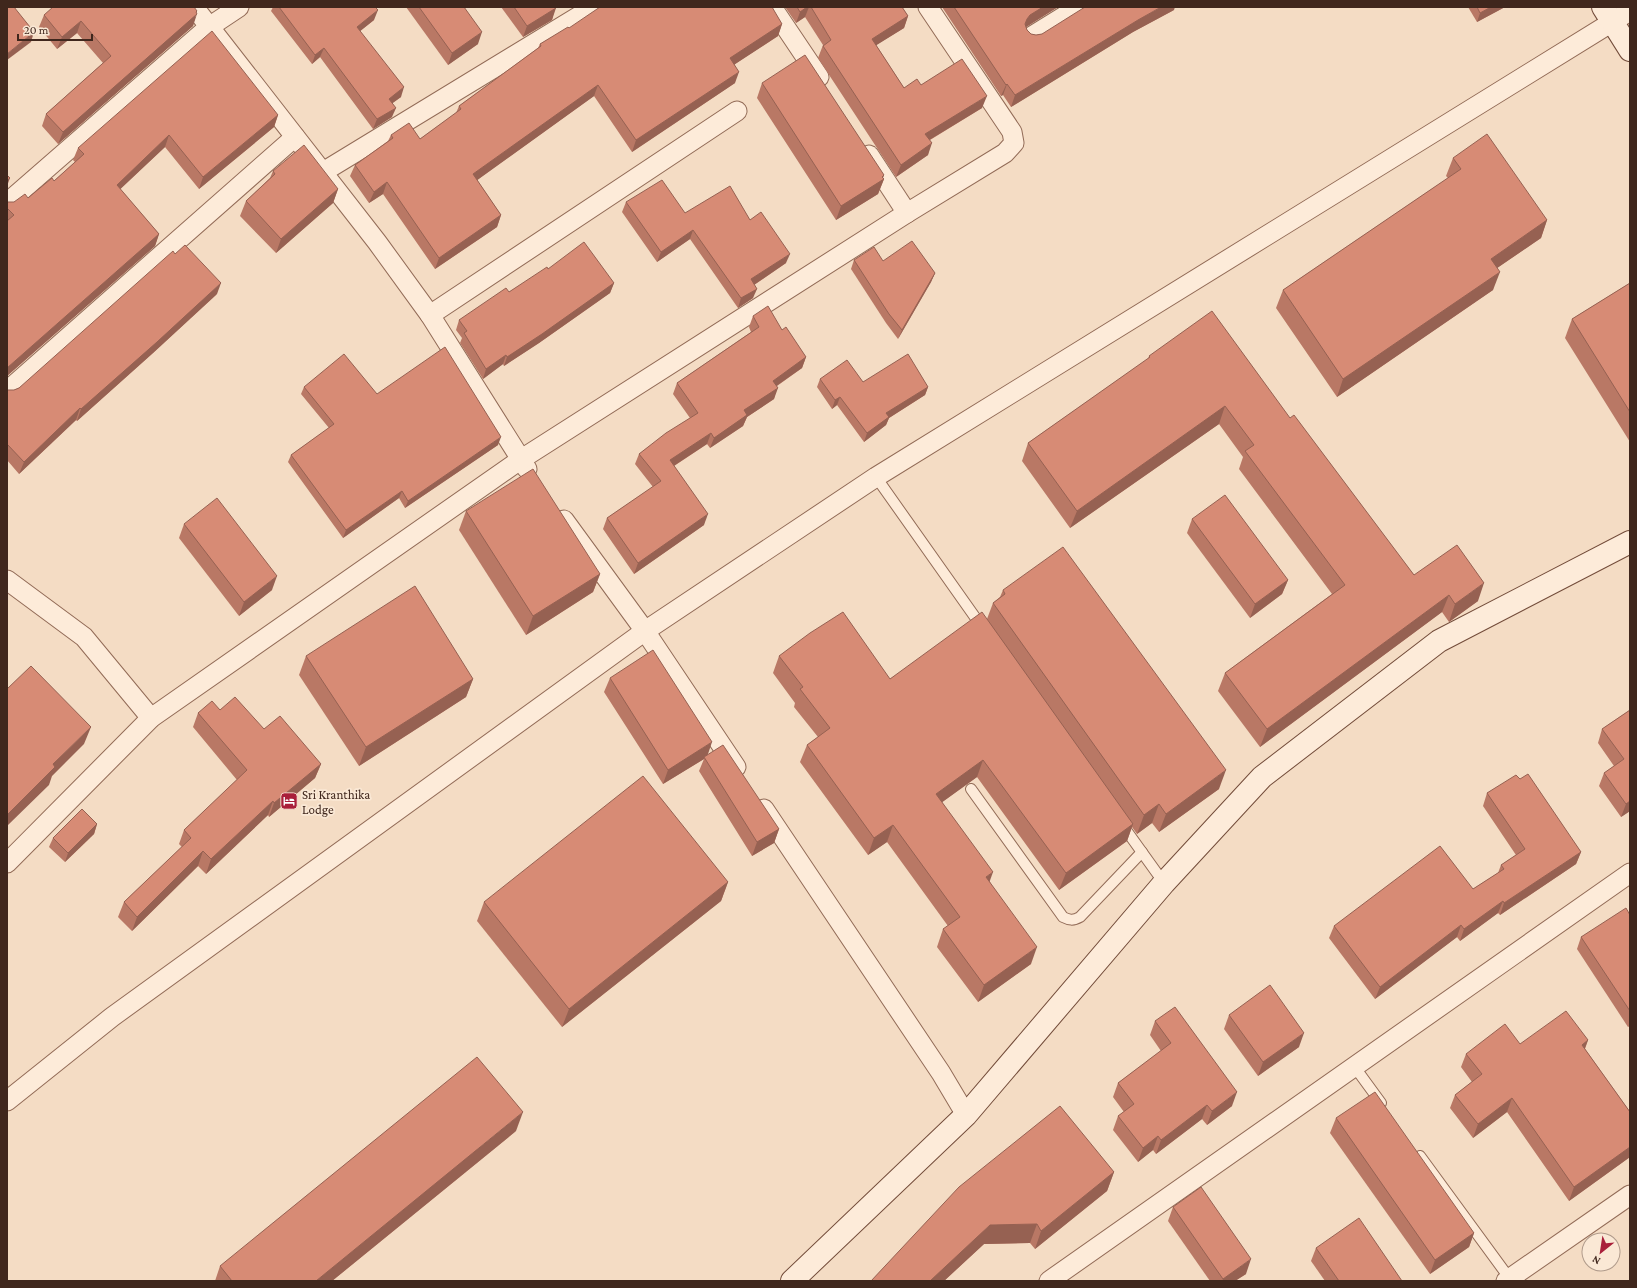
<svg xmlns="http://www.w3.org/2000/svg" width="1637" height="1288" font-family="'Crimson Pro',serif">
<style>
.lines{fill:none;stroke-linecap:round;stroke-linejoin:round}
.lane-casing{stroke:#926b57;stroke-width:12}
.street-casing{stroke:#926b57;stroke-width:21}
.secondary-casing{stroke:#734c3a;stroke-width:24}
.lane{stroke:#fdebd9;stroke-width:10}
.street{stroke:#fdebd9;stroke-width:19}
.secondary{stroke:#fdebd9;stroke-width:22}
.wall{fill:#b97865}
.shaded-wall{fill:#966152}
.building{fill:#d78b75;stroke:#966152}
.labels{text-anchor:middle;dominant-baseline:central;stroke-width:3.5;stroke-linejoin:round;paint-order:stroke}
.poi-label{font-size:13px;fill:#40271d;stroke:#fae8d5;text-anchor:start}
</style>
<rect width="100%" height="100%" fill="#f4dcc4"/>
<g class="lines">
<defs>
<g id="lane">
<polyline points="876,477 982,627"/>
<path d="M971 789 1063 917C1069 920 1073 921 1080 917L1142 852"/>
<polyline points="1121,823 1164,883"/>
<polyline points="1354,1066 1381,1103"/>
<polyline points="1420,1156 1510,1279"/>
</g>
<g id="street">
<polyline points="194,7 377,242 430,315 527,469"/>
<polyline points="772,7 819,77"/>
<polyline points="1032,36 1079,7"/>
<polyline points="869,155 907,213"/>
<polyline points="323,172 594,7"/>
<polyline points="7,203 209,27 239,7"/>
<polyline points="430,315 737,111"/>
<polyline points="7,391 295,137"/>
<polyline points="564,520 645,631 736,767"/>
<polyline points="7,580 84,637 151,718"/>
<polyline points="764,809 941,1073 966,1115"/>
<polyline points="7,863 151,718 520,460 907,213 1005,153 1014,143 1012,132 928,7"/>
<polyline points="7,1101 112,1017 645,631 876,477 1630,11"/>
<polyline points="1049,1281 1630,873"/>
<polyline points="1506,1281 1630,1195"/>
</g>
<g id="secondary">
<polyline points="1603,7 1630,50"/>
<polyline points="792,1281 966,1115 1164,883 1262,777 1439,641 1630,542"/>
</g>
</defs>
<use href="#lane" class="lane-casing"/>
<use href="#street" class="street-casing"/>
<use href="#secondary" class="secondary-casing"/>
<use href="#lane" class="lane"/>
<use href="#street" class="street"/>
<use href="#secondary" class="secondary"/>
</g>
<g class="wall">
<polygon points="273,7 375,7 374,20 360,31 401,97 392,103 392,117 373,129 320,57 312,64 271,11"/>
<polygon points="406,7 464,7 478,44 448,65"/>
<polygon points="501,7 555,7 552,20 523,37"/>
<polygon points="785,7 902,7 908,16 904,28 876,45 904,88 921,85 982,108 930,140 928,155 896,177 818,58 823,45 805,17 796,23"/>
<polygon points="942,7 1058,7 1026,27 1027,30 1031,34 1036,35 1174,10 1133,32 1011,107 1003,95 1001,96"/>
<polygon points="1468,7 1505,7 1477,22"/>
<polygon points="196,13 193,26 58,144 42,126 46,114 103,63 77,33 57,49 39,27 44,15"/>
<polygon points="782,24 778,36 735,64 735,83 632,152 594,96 477,180 501,215 497,227 435,269 383,194 369,203 350,176 355,165 388,141 391,135 420,139 456,113 459,106 538,48 540,44 569,28"/>
<polygon points="762,83 884,175 883,178 884,179 878,194 836,220 757,98"/>
<polygon points="278,115 274,127 199,189 165,147 120,189 159,234 155,246 7,376 7,201 8,202 14,202 28,198 54,181 75,162 73,160 78,148"/>
<polygon points="1453,158 1547,220 1541,238 1497,268 1493,290 1337,397 1276,308 1283,290 1448,178 1446,176"/>
<polygon points="273,171 338,189 333,203 276,253 240,216 246,201 270,178"/>
<polygon points="626,202 685,213 750,220 786,263 754,285 753,298 738,308 690,239 657,262 622,212"/>
<polygon points="854,260 883,261 935,273 931,282 898,339 886,323 851,269"/>
<polygon points="548,269 614,283 610,293 539,343 504,366 503,364 483,379 460,343 462,338 456,330 459,320 509,292"/>
<polygon points="1630,283 1630,442 1565,338 1572,319"/>
<polygon points="217,294 153,353 77,421 76,420 19,474 7,460 7,389 8,390 14,390"/>
<polygon points="753,316 782,330 806,357 802,368 777,386 774,399 747,417 743,426 710,448 707,444 674,466 704,525 634,574 603,529 607,518 653,487 635,464 639,454 690,418 673,394 677,383 751,332 749,327"/>
<polygon points="1149,356 1290,418 1414,575 1478,601 1449,622 1442,612 1260,747 1218,691 1225,673 1332,594 1239,469 1243,457 1219,424 1070,528 1022,461 1028,443 1148,359"/>
<polygon points="820,379 863,382 928,387 925,395 889,418 886,425 864,442 837,405 832,409 817,387"/>
<polygon points="304,387 377,394 498,445 405,508 399,498 343,538 288,462 291,455 329,428 301,394"/>
<polygon points="466,511 600,574 593,592 526,635 459,530"/>
<polygon points="1192,519 1288,580 1282,594 1250,618 1187,533"/>
<polygon points="184,524 272,590 239,616 179,538"/>
<polygon points="1003,590 1219,789 1159,832 1152,823 1137,834 1132,827 1127,841 1059,890 977,777 942,802 990,882 1031,964 978,1002 937,947 943,929 948,926 887,842 868,855 800,762 807,745 818,737 794,707 795,703 773,673 779,656 890,679 987,619 993,603 1000,597"/>
<polygon points="306,656 473,679 466,697 359,766 299,675"/>
<polygon points="610,678 708,755 779,829 774,843 752,856 699,771 704,759 663,784 604,692"/>
<polygon points="220,710 264,729 321,764 315,778 269,817 268,815 206,874 198,866 132,931 118,917 124,902 182,847 179,844 184,830 237,780 193,727 198,713"/>
<polygon points="1630,710 1630,811 1621,817 1599,786 1604,773 1614,766 1598,743 1602,729"/>
<polygon points="1520,779 1581,852 1576,864 1500,915 1498,913 1460,941 1457,937 1375,999 1329,938 1334,926 1473,889 1498,873 1501,865 1516,855 1483,806 1487,793"/>
<polygon points="97,824 94,834 65,862 49,847 53,838"/>
<polygon points="728,882 721,901 562,1027 477,921 484,902"/>
<polygon points="1630,915 1630,1026 1628,1027 1577,949 1581,937"/>
<polygon points="1229,1015 1299,1047 1258,1076 1224,1029"/>
<polygon points="1155,1021 1232,1106 1207,1125 1202,1119 1156,1154 1153,1150 1138,1162 1113,1130 1118,1116 1124,1112 1113,1097 1118,1083 1161,1051 1150,1035"/>
<polygon points="1588,1040 1585,1049 1630,1112 1630,1157 1569,1201 1507,1112 1473,1138 1450,1108 1455,1095 1472,1082 1461,1067 1466,1054 1520,1044"/>
<polygon points="1336,1118 1474,1233 1469,1247 1430,1274 1330,1133"/>
<polygon points="516,1131 332,1281 215,1281 220,1266"/>
<polygon points="1114,1172 1107,1191 1035,1249 1030,1243 984,1244 944,1281 871,1281"/>
<polygon points="1173,1207 1246,1274 1235,1281 1210,1281 1168,1221"/>
<polygon points="1316,1248 1402,1281 1325,1281 1311,1261"/>
</g>
<g class="shaded-wall">
<polygon points="807,7 809,7 805,17 796,23 800,12"/>
<polygon points="1043,7 1058,7 1026,27 1023,30 1027,19 1030,15"/>
<polygon points="1161,7 1175,7 1174,10 1133,32 1011,107 1015,95 1138,20"/>
<polygon points="1491,7 1505,7 1477,22 1480,13"/>
<polygon points="556,8 552,20 523,37 527,26"/>
<polygon points="378,10 374,20 354,36 357,27"/>
<polygon points="197,11 195,17 197,14 193,26 58,144 63,132"/>
<polygon points="908,16 904,28 867,51 872,39"/>
<polygon points="81,21 77,33 57,49 62,37"/>
<polygon points="782,24 778,36 726,70 730,58"/>
<polygon points="34,32 31,42 7,60 7,54"/>
<polygon points="482,32 478,44 448,65 452,53"/>
<polygon points="324,48 320,57 312,64 315,55"/>
<polygon points="739,72 735,83 632,152 636,140"/>
<polygon points="1007,84 1003,95 1001,96 1006,85"/>
<polygon points="598,85 594,96 469,186 473,174"/>
<polygon points="404,87 401,97 386,108 389,99"/>
<polygon points="987,96 982,108 921,145 925,134"/>
<polygon points="396,108 392,117 373,129 377,119"/>
<polygon points="278,115 274,127 199,189 203,177"/>
<polygon points="169,135 165,147 113,196 117,185"/>
<polygon points="932,143 928,155 896,177 901,165"/>
<polygon points="884,175 882,180 884,179 878,194 836,220 841,206"/>
<polygon points="10,178 7,186 7,181"/>
<polygon points="387,182 383,194 369,203 374,192"/>
<polygon points="338,189 333,203 276,253 281,239"/>
<polygon points="501,215 497,227 435,269 439,258"/>
<polygon points="1547,220 1541,238 1484,277 1491,259"/>
<polygon points="693,230 690,239 657,262 661,252"/>
<polygon points="159,234 155,246 7,376 7,368"/>
<polygon points="790,254 786,263 748,289 751,279"/>
<polygon points="1500,272 1493,290 1337,397 1343,379"/>
<polygon points="935,273 931,282 898,339 902,330"/>
<polygon points="221,283 217,294 153,353 77,421 81,409"/>
<polygon points="614,283 610,293 539,343 504,366 507,357"/>
<polygon points="757,289 753,298 738,308 741,298"/>
<polygon points="506,355 503,364 483,379 486,369"/>
<polygon points="806,357 802,368 769,391 773,381"/>
<polygon points="928,387 925,395 889,418 886,425 864,442 867,433 886,413"/>
<polygon points="778,388 774,399 747,417 743,426 710,448 714,438 744,410"/>
<polygon points="840,397 837,405 832,409 835,400"/>
<polygon points="1225,406 1219,424 1070,528 1077,511"/>
<polygon points="80,408 76,420 19,474 24,462"/>
<polygon points="711,433 707,444 666,471 670,460"/>
<polygon points="501,437 498,445 405,508 408,501"/>
<polygon points="402,491 399,498 343,538 346,530"/>
<polygon points="708,514 704,525 634,574 638,563"/>
<polygon points="600,574 593,592 526,635 533,616"/>
<polygon points="277,576 272,590 239,616 244,602"/>
<polygon points="1288,580 1282,594 1250,618 1255,604"/>
<polygon points="1484,583 1478,601 1449,622 1455,604"/>
<polygon points="1449,595 1442,612 1260,747 1267,729"/>
<polygon points="473,679 466,697 359,766 366,747"/>
<polygon points="91,727 84,744 52,776 49,785 7,826 7,815 53,764"/>
<polygon points="712,742 707,757 704,757 704,759 663,784 668,770"/>
<polygon points="983,760 977,777 930,811 936,794"/>
<polygon points="321,764 315,778 269,817 274,803"/>
<polygon points="1226,770 1219,789 1159,832 1166,814"/>
<polygon points="273,801 268,815 206,874 211,859"/>
<polygon points="1630,801 1630,811 1621,817 1626,804"/>
<polygon points="1159,804 1152,823 1137,834 1144,815"/>
<polygon points="97,824 94,834 65,862 68,853"/>
<polygon points="1133,824 1127,841 1059,890 1066,873"/>
<polygon points="893,825 887,842 868,855 874,838"/>
<polygon points="779,829 774,843 752,856 757,842"/>
<polygon points="203,851 198,866 132,931 137,917"/>
<polygon points="1581,852 1576,864 1500,915 1504,903"/>
<polygon points="993,872 987,889 986,877"/>
<polygon points="728,882 721,901 562,1027 569,1009"/>
<polygon points="1503,901 1498,913 1460,941 1464,929"/>
<polygon points="1461,925 1457,937 1375,999 1380,987"/>
<polygon points="1037,947 1031,964 978,1002 984,985"/>
<polygon points="1304,1033 1299,1047 1258,1076 1263,1062"/>
<polygon points="1588,1040 1583,1053 1582,1045"/>
<polygon points="1237,1092 1232,1106 1207,1125 1212,1111"/>
<polygon points="1512,1098 1507,1112 1473,1138 1478,1124"/>
<polygon points="1207,1105 1202,1119 1156,1154 1161,1140"/>
<polygon points="523,1112 516,1131 332,1281 316,1281"/>
<polygon points="1158,1136 1153,1150 1138,1162 1143,1148"/>
<polygon points="1630,1147 1630,1157 1569,1201 1574,1187"/>
<polygon points="1114,1172 1107,1191 1035,1249 1041,1231"/>
<polygon points="1037,1224 1030,1243 984,1244 944,1281 930,1281 990,1225"/>
<polygon points="1474,1233 1469,1247 1430,1274 1435,1260"/>
<polygon points="1251,1259 1246,1274 1235,1281 1222,1281 1223,1279"/>
</g>
<g class="building">
<polygon points="7,7 14,7 34,32 7,54"/>
<polygon points="53,7 194,7 197,11 196,12 197,14 63,132 46,114 111,56 81,21 62,37 44,15"/>
<polygon points="279,7 375,7 378,10 357,27 404,87 389,99 396,108 377,119 324,48 315,55"/>
<polygon points="419,7 464,7 482,32 452,53"/>
<polygon points="514,7 555,7 556,8 527,26"/>
<polygon points="600,7 772,7 782,24 730,58 739,72 636,140 598,85 473,174 501,215 439,258 387,182 374,192 355,165 393,138 391,135 409,123 420,139 461,109 459,106 541,46 540,44 568,27 569,28"/>
<polygon points="797,7 807,7 800,12"/>
<polygon points="811,7 902,7 908,16 872,39 904,88 917,79 921,85 962,59 987,96 925,134 932,143 901,165 823,46 831,40"/>
<polygon points="954,7 1043,7 1030,15 1027,19 1025,24 1027,30 1031,34 1036,35 1042,34 1085,7 1161,7 1138,20 1015,95 1007,84 1006,85"/>
<polygon points="1477,7 1491,7 1480,13"/>
<polygon points="212,31 278,115 203,177 169,135 117,185 159,234 7,368 7,221 14,215 7,208 7,201 8,202 14,202 25,194 28,198 52,178 54,181 84,154 78,148"/>
<polygon points="805,55 884,175 882,177 884,179 841,206 762,83"/>
<polygon points="1487,134 1547,220 1491,259 1500,272 1343,379 1283,290 1461,169 1453,158"/>
<polygon points="304,145 338,189 281,239 246,201 275,174 273,171"/>
<polygon points="7,175 10,178 7,181"/>
<polygon points="662,180 685,213 730,186 750,220 761,212 790,254 751,279 757,289 741,298 693,230 661,252 626,202"/>
<polygon points="912,241 935,273 902,330 889,314 854,260 874,247 883,261"/>
<polygon points="584,242 614,283 542,334 507,357 506,355 486,369 464,333 467,331 459,320 506,288 509,292 547,267 548,269"/>
<polygon points="185,245 221,283 157,342 81,409 80,408 24,462 7,444 7,389 8,390 14,390 19,388 173,251 175,254"/>
<polygon points="1630,283 1630,412 1572,319"/>
<polygon points="768,306 782,330 786,327 806,357 773,381 778,388 744,410 747,415 714,438 711,433 670,460 708,514 638,563 607,518 661,481 639,454 666,433 698,413 677,383 759,327 753,316"/>
<polygon points="1212,311 1290,418 1294,415 1414,575 1457,545 1484,583 1455,604 1449,595 1267,729 1225,673 1345,585 1245,451 1254,445 1225,406 1077,511 1028,443 1150,357 1149,356"/>
<polygon points="445,347 501,437 408,501 402,491 346,530 291,455 334,424 304,387 344,354 377,394"/>
<polygon points="908,354 928,387 886,413 889,417 867,433 840,397 835,400 820,379 847,360 863,382"/>
<polygon points="533,469 600,574 533,616 466,511"/>
<polygon points="1225,495 1288,580 1255,604 1192,519"/>
<polygon points="217,498 277,576 244,602 184,524"/>
<polygon points="1063,547 1226,770 1166,814 1159,804 1144,815 993,603 1005,594 1003,590"/>
<polygon points="415,586 473,679 366,747 306,656"/>
<polygon points="843,612 890,679 982,612 1133,824 1066,873 983,760 936,794 993,872 986,877 1037,947 984,985 943,929 960,917 893,825 874,838 807,745 830,728 800,689 803,687 779,656 810,633"/>
<polygon points="653,650 712,742 668,770 610,678"/>
<polygon points="31,666 91,727 53,764 55,767 7,815 7,689"/>
<polygon points="235,697 264,729 280,716 321,764 274,803 273,801 211,859 203,851 137,917 124,902 191,838 184,830 247,770 198,713 212,701 220,710"/>
<polygon points="1630,710 1630,801 1626,804 1604,773 1624,759 1602,729"/>
<polygon points="723,745 779,829 757,842 704,757"/>
<polygon points="1528,774 1581,852 1504,903 1503,901 1464,929 1461,925 1380,987 1334,926 1440,846 1473,889 1504,869 1501,865 1525,849 1487,793 1516,775 1520,779"/>
<polygon points="643,776 728,882 569,1009 484,902"/>
<polygon points="82,809 97,824 68,853 53,838"/>
<polygon points="1626,908 1630,915 1630,1011 1581,937"/>
<polygon points="1270,985 1304,1033 1263,1062 1229,1015"/>
<polygon points="1175,1007 1237,1092 1212,1111 1207,1105 1161,1140 1158,1136 1143,1148 1118,1116 1134,1104 1118,1083 1171,1043 1155,1021"/>
<polygon points="1566,1011 1588,1040 1582,1045 1630,1112 1630,1147 1574,1187 1512,1098 1478,1124 1455,1095 1482,1074 1466,1054 1505,1024 1520,1044"/>
<polygon points="477,1057 523,1112 316,1281 232,1281 220,1266"/>
<polygon points="1375,1092 1474,1233 1435,1260 1336,1118"/>
<polygon points="1060,1106 1114,1172 1041,1231 1037,1224 990,1225 930,1281 871,1281 959,1187"/>
<polygon points="1201,1187 1251,1259 1223,1279 1173,1207"/>
<polygon points="1359,1218 1402,1281 1339,1281 1316,1248"/>
</g>
<defs>
<symbol id="hotel-square" viewBox="-11 -11 22 22"><rect x="-9" y="-9" width="18" height="18" rx="4" fill="#a91f3a" stroke="#fae8d5"/><path d="M-6-4.5h1.5V1H6V5H4.5V3h-9V5H-6ZM-4 0a1.8 1.8 0 1 1 3.6 0ZM.5 0V-2.5h3Q6-2.5 6 0Z" fill="#fff"/></symbol>
</defs>
<g fill-rule="evenodd">
<use href="#hotel-square" x="279" y="791" width="20" height="20"/>
</g>
<g class="labels">
<g class="poi-label">
<text x="302" y="794">Sri Kranthika<tspan x="302" dy="15">Lodge</tspan></text>
</g>
</g>
<rect width="1637" height="1288" fill="none" stroke="#40271d" stroke-width="16"/>
<g transform="translate(1601 1252) rotate(210)"><circle r="19" fill="#fae8d5" stroke="#b09b8b"/>
<path d="M0-3L7 15L0 10L-7 15Z" fill="#a91f3a"/>
<text y="-6" font-size="11" font-weight="bold" text-anchor="middle" fill="#40271d">N</text>
</g>
<path d="M18 34v6h74v-6" fill="none" stroke="#40271d" stroke-width="2"/>
<text x="24" y="34" font-size="12" fill="#40271d" stroke="#fae8d5" stroke-width="3" paint-order="stroke">20 m</text>
</svg>
